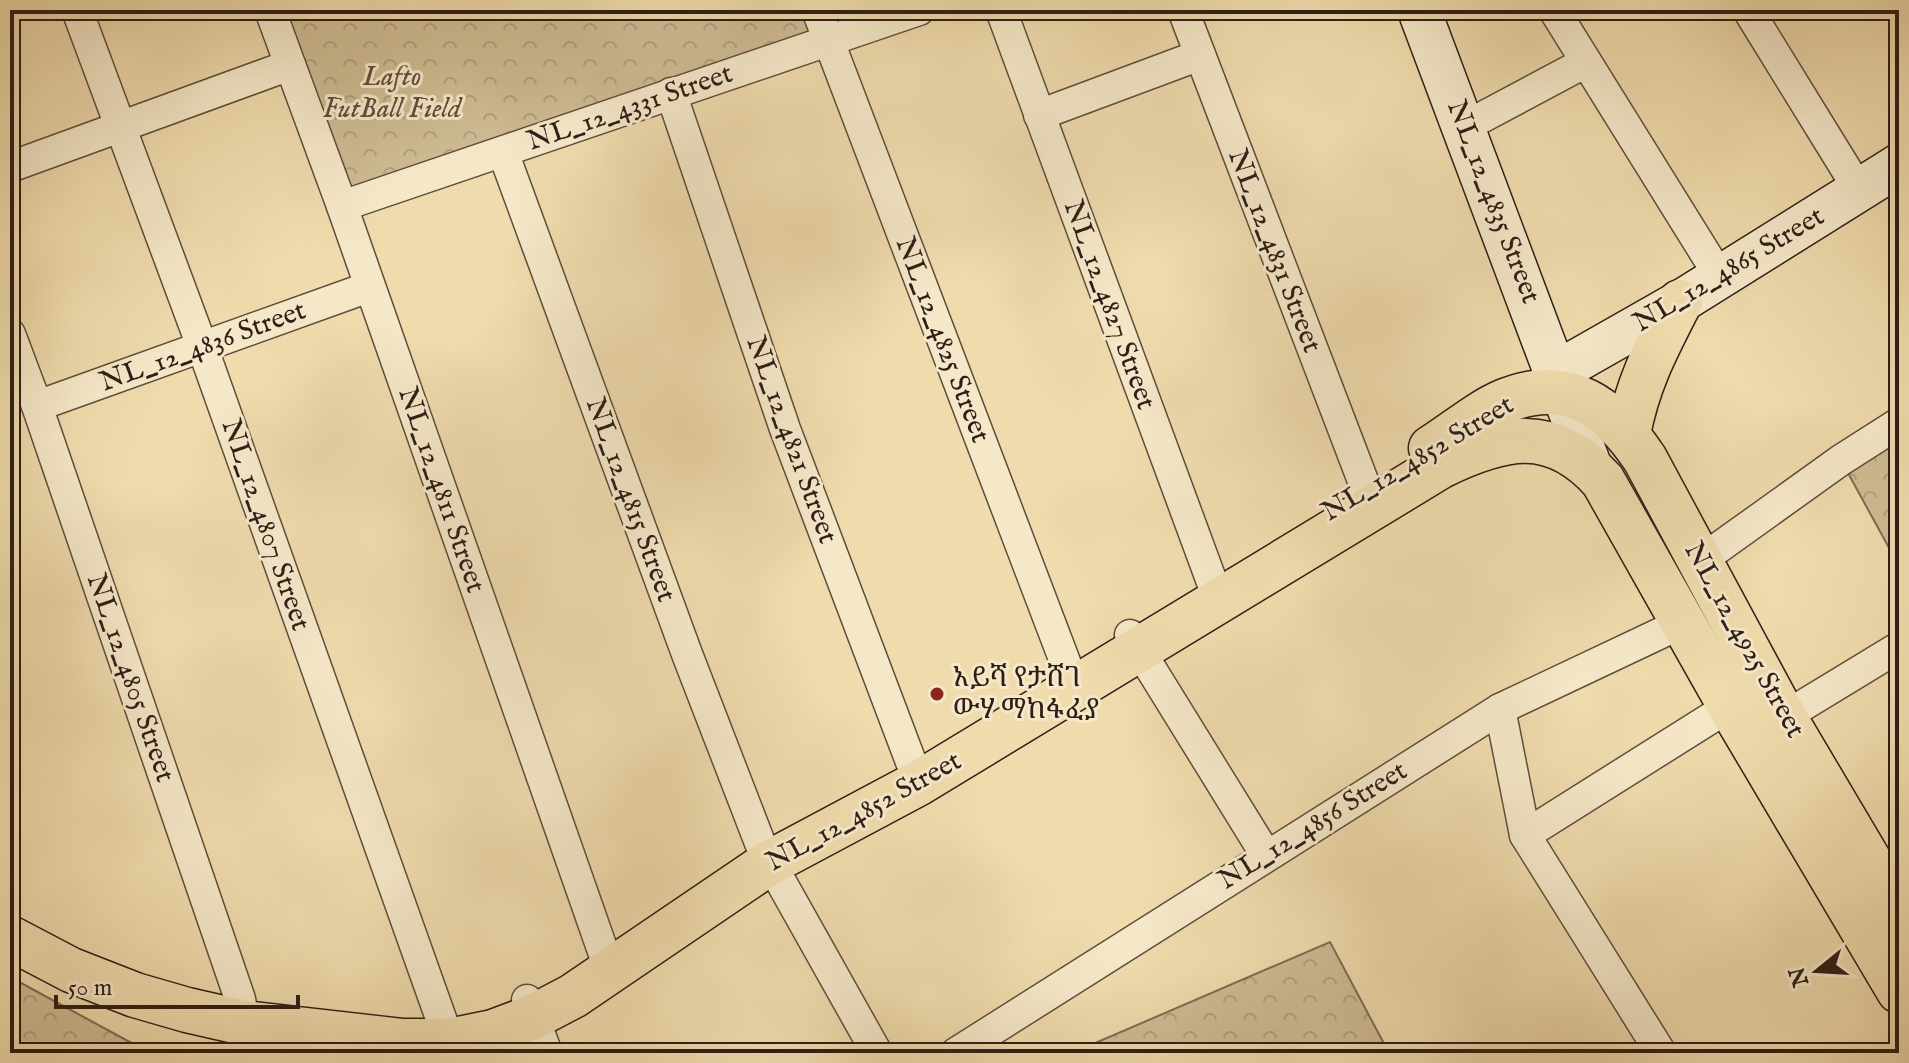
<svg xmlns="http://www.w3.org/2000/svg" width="1909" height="1063" font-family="'IM FELL English','Noto Serif Ethiopic',serif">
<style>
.park{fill:url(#park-crowns);stroke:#7e6c56;stroke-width:2}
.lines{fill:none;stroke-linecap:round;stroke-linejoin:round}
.street-casing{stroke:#5e4d3d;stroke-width:33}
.secondary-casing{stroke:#2e1e18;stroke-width:45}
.primary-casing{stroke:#2e1e18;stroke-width:47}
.street{stroke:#f5e8c9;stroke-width:30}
.secondary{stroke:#f5e8c9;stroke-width:42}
.primary{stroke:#efdbac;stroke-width:44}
.poi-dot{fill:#8f2418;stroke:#f5e8c9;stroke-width:3}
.labels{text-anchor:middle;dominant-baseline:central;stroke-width:6;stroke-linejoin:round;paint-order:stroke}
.park-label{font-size:28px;font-style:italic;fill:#5e4d3d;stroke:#f5e8c9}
.street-label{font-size:28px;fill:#2e1e18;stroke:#f5e8c9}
.poi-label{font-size:28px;fill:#2e1e18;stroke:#f5e8c9;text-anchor:start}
</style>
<defs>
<pattern id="park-crowns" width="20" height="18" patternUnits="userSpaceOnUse" patternTransform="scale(2)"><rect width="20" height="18" fill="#cebb93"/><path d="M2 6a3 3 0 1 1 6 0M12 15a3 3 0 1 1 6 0" fill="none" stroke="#b1a07e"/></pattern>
</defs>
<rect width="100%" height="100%" fill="#efdbac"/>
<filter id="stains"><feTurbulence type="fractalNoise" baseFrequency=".0025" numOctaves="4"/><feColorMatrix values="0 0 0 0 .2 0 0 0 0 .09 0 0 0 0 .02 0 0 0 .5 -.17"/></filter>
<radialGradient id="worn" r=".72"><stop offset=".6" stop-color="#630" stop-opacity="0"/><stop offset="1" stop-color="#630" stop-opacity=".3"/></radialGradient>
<g class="park">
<polygon points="272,10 824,10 834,36 340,201"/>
<polygon points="1899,415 1899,566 1837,453"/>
<polygon points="1330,942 1389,1053 1072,1053"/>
<polygon points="10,977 150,1053 10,1053"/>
</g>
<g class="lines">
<defs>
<g id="street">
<polyline points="77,10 203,349 449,1041"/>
<polyline points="270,10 342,206 604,954 612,970"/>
<polyline points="817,10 1075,688"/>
<polyline points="1001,10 1219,601"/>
<polyline points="1183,10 1373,507"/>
<polyline points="1554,10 1720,277"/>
<polyline points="1748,10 1859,190"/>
<polyline points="671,93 785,429 919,783"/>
<polyline points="1039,115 1200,55"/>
<polyline points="1464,127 1586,62"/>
<polyline points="503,152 687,654 762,848 877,1053"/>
<polyline points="10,167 290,65"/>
<polyline points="342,206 919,10"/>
<polyline points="10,334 37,406 240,999 244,1023"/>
<polyline points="37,406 369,287"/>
<polyline points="1700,561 1841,460 1899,423"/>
<polyline points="1130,635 1266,855"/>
<polyline points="1500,709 1525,835"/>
<polyline points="1784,717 1899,647"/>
<polyline points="527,1000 547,1053"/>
<polyline points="956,1053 1500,709 1682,623"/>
<polyline points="1661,1053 1525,835 1730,706"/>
</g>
<g id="secondary">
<polyline points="1419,10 1591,468"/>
<polyline points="1557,372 1680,302 1899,165"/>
</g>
<g id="primary">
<path d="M1628 434C1638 382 1656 349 1680 302"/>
<path d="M1431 448C1455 433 1479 412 1505 401 1569 375 1611 408 1645 459L1784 717 1899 911"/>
<path d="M10 938 71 970 135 995 187 1010 244 1023 403 1041H449L493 1032 533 1017 573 996 769 863 919 783 1441 466C1503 436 1552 424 1603 481L1730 706 1899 991"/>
</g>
</defs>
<use href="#street" class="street-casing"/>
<use href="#secondary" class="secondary-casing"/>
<use href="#primary" class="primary-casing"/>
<use href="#street" class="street"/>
<use href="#secondary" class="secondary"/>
<use href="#primary" class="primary"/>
</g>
<circle class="poi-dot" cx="937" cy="694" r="8"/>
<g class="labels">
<g class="park-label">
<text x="392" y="77">Lafto<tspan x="392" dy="32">FutBall Field</tspan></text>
</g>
<g class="street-label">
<text transform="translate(630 108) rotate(-19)">NL_12_4331 Street</text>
<text transform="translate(1493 202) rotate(69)">NL_12_4835 Street</text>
<text transform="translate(1274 251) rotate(69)">NL_12_4831 Street</text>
<text transform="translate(1729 270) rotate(-31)">NL_12_4865 Street</text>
<text transform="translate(1109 305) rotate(70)">NL_12_4827 Street</text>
<text transform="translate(942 340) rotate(69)">NL_12_4825 Street</text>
<text transform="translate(203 347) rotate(-20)">NL_12_4836 Street</text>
<text transform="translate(791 440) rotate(70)">NL_12_4821 Street</text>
<text transform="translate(1418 459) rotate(-31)">NL_12_4852 Street</text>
<text transform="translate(441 490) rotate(71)">NL_12_4811 Street</text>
<text transform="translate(630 500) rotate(70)">NL_12_4815 Street</text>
<text transform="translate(265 525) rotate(71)">NL_12_4807 Street</text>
<text transform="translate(1744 640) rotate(61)">NL_12_4925 Street</text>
<text transform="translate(130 678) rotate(71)">NL_12_4805 Street</text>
<text transform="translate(864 812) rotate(-29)">NL_12_4852 Street</text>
<text transform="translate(1313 826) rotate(-32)">NL_12_4856 Street</text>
</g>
<g class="poi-label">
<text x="953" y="678">አይሻ የታሸገ<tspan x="953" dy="32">ውሃ ማከፋፈያ</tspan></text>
</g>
</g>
<rect width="1909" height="1063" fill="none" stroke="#efdbac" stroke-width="40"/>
<rect x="12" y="12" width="1885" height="1039" fill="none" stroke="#2e1e18" stroke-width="4"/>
<rect x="20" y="20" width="1869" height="1023" fill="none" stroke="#2e1e18" stroke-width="2"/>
<g transform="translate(1817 971) rotate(252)" stroke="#f5e8c9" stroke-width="6" paint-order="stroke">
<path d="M0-6L14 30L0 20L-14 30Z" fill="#2e1e18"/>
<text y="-12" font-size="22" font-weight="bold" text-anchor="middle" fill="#2e1e18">N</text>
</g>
<path d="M56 995v12h242v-12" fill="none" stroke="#2e1e18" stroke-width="4"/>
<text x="68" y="995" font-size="24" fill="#2e1e18" stroke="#f5e8c9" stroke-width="6" paint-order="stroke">50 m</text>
<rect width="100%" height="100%" filter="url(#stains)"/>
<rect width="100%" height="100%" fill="url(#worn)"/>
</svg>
